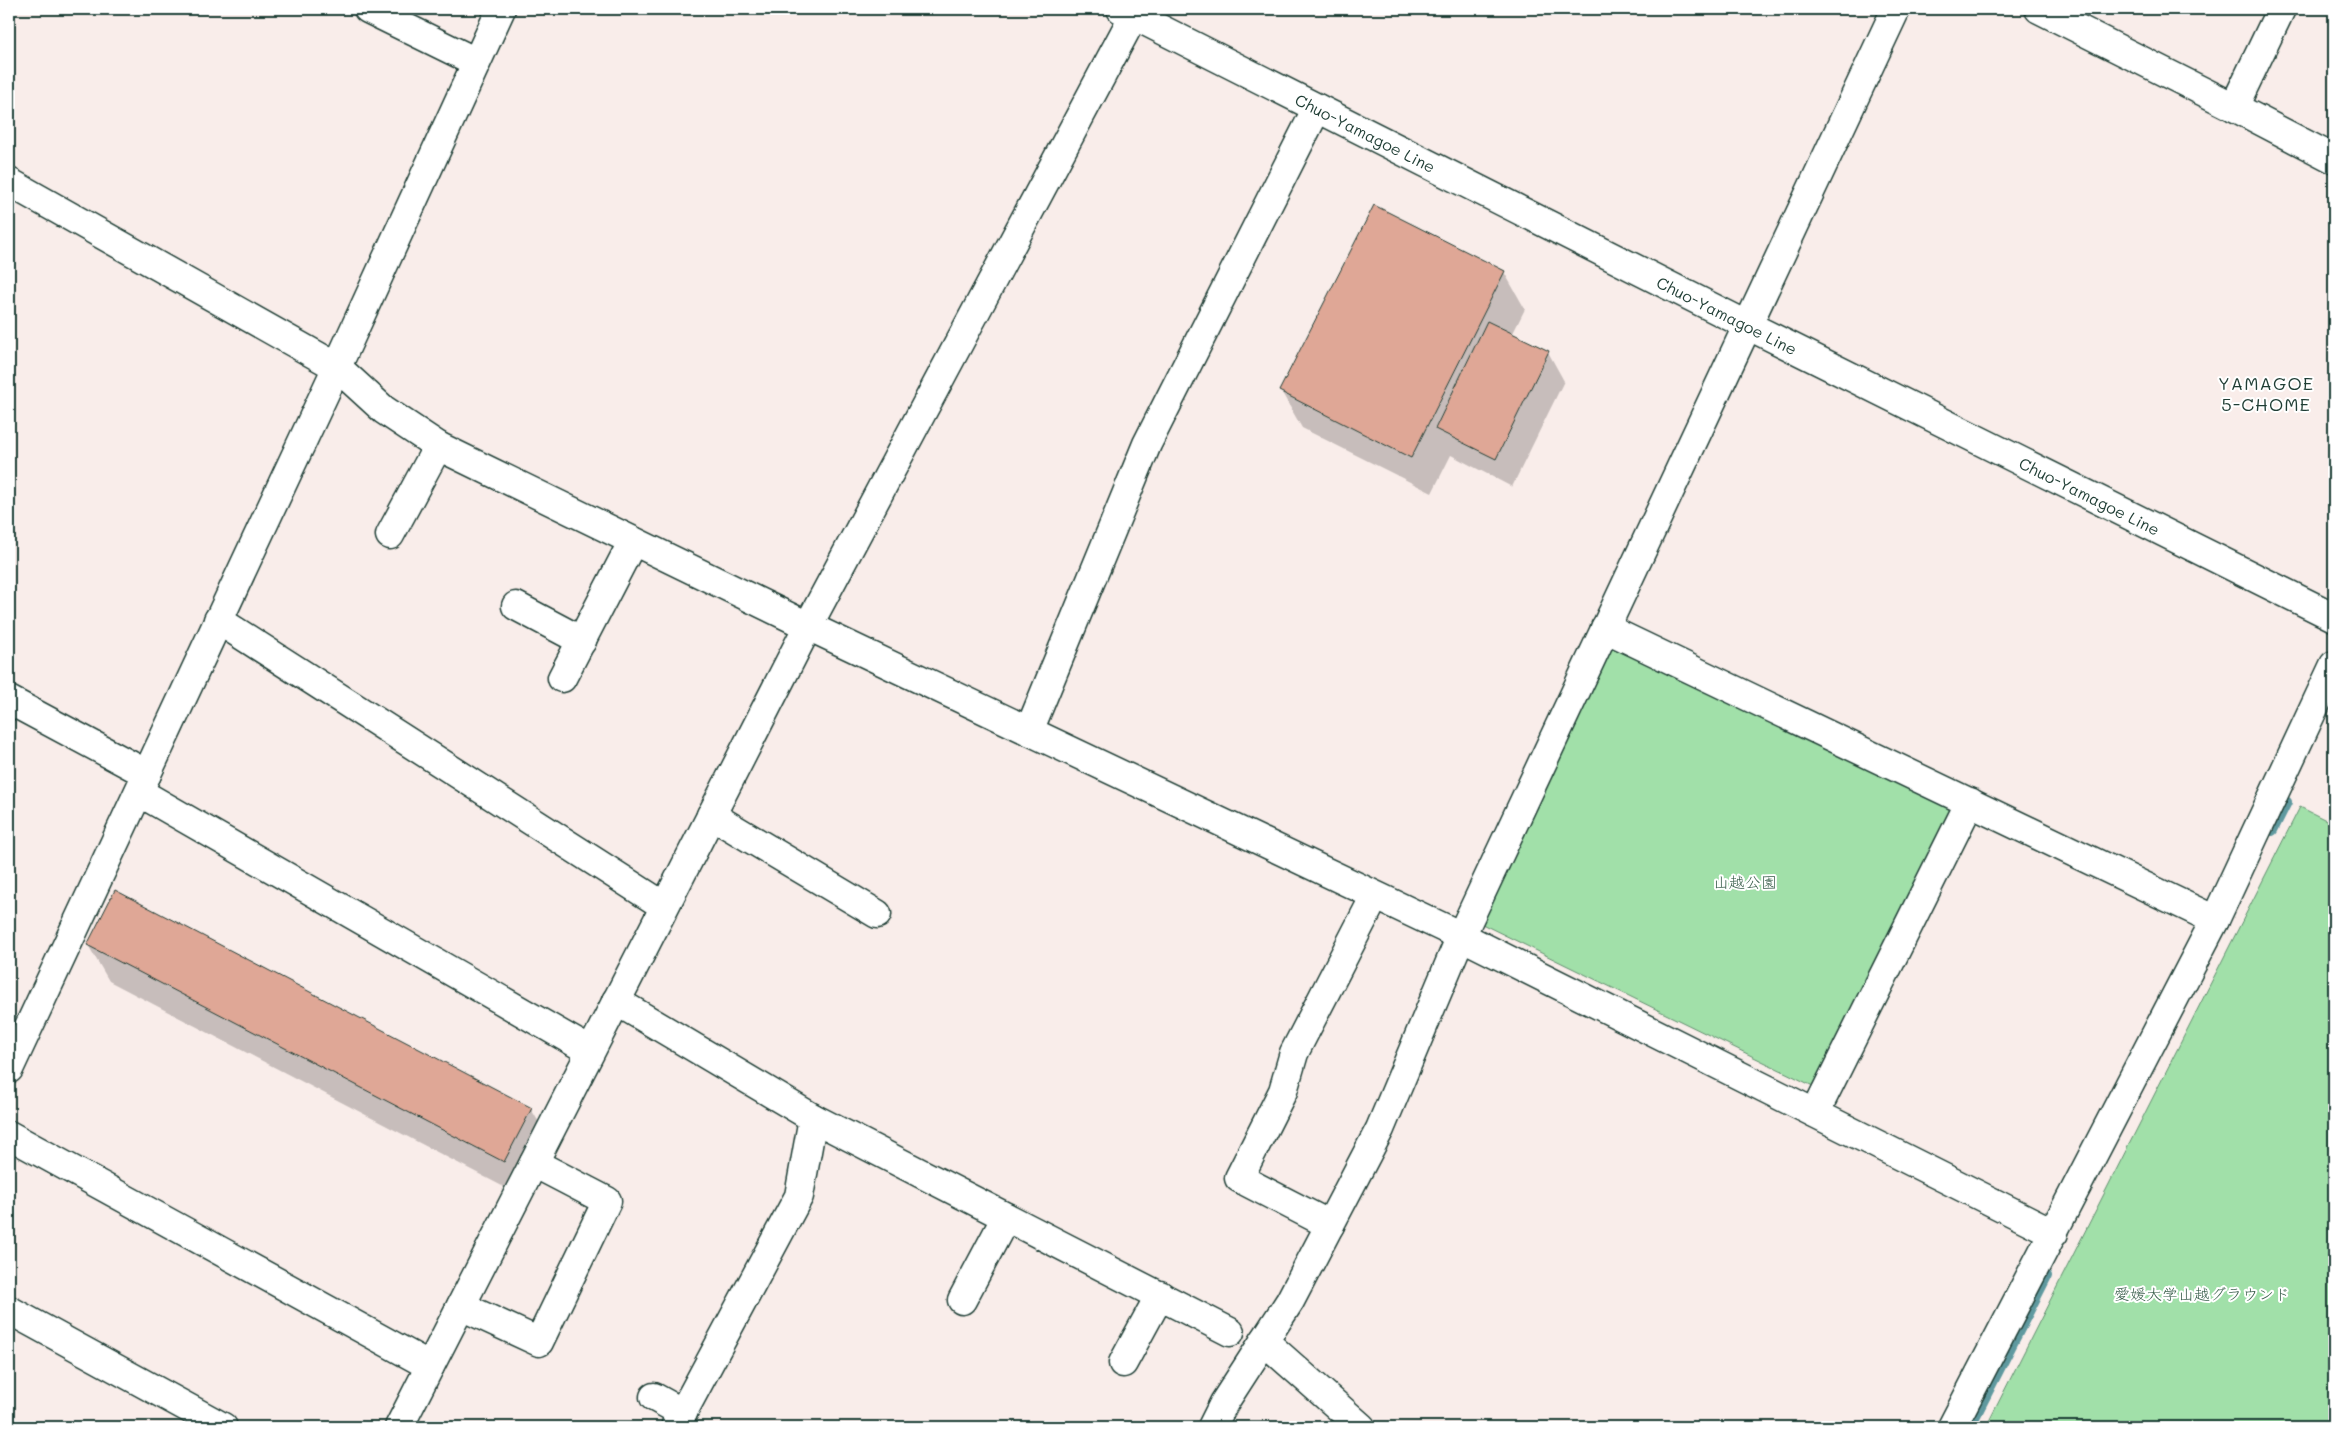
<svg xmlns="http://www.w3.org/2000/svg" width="2343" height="1436" font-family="Mali,'Klee One',sans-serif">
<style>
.green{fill:#a1e0a9;stroke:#608e6e}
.shadow{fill:#0003}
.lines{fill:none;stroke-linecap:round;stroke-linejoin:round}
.stream{stroke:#5f999f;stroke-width:12}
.building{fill:#dfa796;stroke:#1f3d34}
.minor-casing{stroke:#1f3d34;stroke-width:31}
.tertiary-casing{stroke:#1f3d34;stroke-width:31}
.minor{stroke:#fff;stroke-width:28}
.tertiary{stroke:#fff;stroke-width:28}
.labels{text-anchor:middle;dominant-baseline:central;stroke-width:4;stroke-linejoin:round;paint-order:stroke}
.street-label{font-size:16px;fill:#1f3d34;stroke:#fff}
.park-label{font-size:16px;fill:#395e4b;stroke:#fff}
.neighbourhood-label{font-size:18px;letter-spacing:1px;fill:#1f3d34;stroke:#fff}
</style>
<rect width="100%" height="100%" fill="#f9edea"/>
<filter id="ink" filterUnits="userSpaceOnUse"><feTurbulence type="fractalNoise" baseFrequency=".02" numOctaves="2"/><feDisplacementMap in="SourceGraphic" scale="10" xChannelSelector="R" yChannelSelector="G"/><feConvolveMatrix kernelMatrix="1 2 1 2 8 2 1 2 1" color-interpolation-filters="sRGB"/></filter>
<g filter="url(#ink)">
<g class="green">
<polygon points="1612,647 1953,809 1815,1087 1480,923"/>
<polygon points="2300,807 2334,824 2334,1427 1986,1427"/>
</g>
<g class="shadow">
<polygon points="1504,272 1525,309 1512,335 1548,352 1564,381 1512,487 1451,455 1432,493 1302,428 1281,391"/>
<polygon points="115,892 531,1109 553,1146 525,1198 109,981 88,945"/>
</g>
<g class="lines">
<g class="stream">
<polyline points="2272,830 2286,802"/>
<polyline points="1969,1427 2046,1276"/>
</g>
</g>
<g class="building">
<polygon points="1374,205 1505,271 1411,458 1279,391"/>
<polygon points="1487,321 1549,351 1496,459 1435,429"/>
<polygon points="115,890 532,1108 504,1162 87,945"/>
</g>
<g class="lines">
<defs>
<g id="minor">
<polyline points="368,9 476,62"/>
<polyline points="2039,9 2234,107 2334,159"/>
<polyline points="2234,107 2281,9"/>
<polyline points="9,182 337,367 384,410 438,446 808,626 1461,936 2054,1233"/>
<polyline points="390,535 438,446"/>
<polyline points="516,606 582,641"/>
<polyline points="218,620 664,906"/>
<polyline points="1605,628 2215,920"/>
<polyline points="562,678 633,541"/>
<polyline points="9,700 147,774"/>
<polyline points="1029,731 1147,444 1317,108"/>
<polyline points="139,792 590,1051"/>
<polyline points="711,815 877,914"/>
<polyline points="616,1001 813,1118 1230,1332"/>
<polyline points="9,1069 337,367 501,9"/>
<polyline points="1815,1113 1970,802"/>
<polyline points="9,1135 430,1366"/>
<polyline points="1330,1225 1239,1178 1283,1091 1294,1053 1375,896"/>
<polyline points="962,1300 1006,1217"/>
<polyline points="461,1306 539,1342 607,1201 534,1163"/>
<polyline points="9,1310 223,1427"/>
<polyline points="1264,1341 1361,1427"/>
<polyline points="1123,1363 1160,1295"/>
<polyline points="654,1397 683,1413"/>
<polyline points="399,1427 808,626 1134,15"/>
<polyline points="675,1427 799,1196 813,1118"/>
<polyline points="1212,1427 1224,1403 1290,1301 1380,1129 1461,936 1896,9"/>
<polyline points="1952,1427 2215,920 2334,665"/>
</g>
<g id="tertiary">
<path id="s1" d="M1121 9 1747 325 2334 617"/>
</g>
</defs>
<use href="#minor" class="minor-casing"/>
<use href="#tertiary" class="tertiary-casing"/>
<use href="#minor" class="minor"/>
<use href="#tertiary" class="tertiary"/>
</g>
</g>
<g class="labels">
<g class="street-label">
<text stroke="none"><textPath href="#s1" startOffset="274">Chuo-Yamagoe Line</textPath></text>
<text stroke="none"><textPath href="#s1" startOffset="679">Chuo-Yamagoe Line</textPath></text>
<text stroke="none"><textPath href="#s1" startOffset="1084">Chuo-Yamagoe Line</textPath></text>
</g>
<g class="park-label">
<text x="1745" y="881">山越公園</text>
<text x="2202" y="1293">愛媛大学山越グラウンド</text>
</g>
<g class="neighbourhood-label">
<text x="2266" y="383">YAMAGOE<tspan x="2266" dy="21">5-CHOME</tspan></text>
</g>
</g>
<rect width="2343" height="1436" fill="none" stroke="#fff" stroke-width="30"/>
<rect x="15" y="15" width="2313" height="1406" fill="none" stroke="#1f3d34" stroke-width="2" filter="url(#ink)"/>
</svg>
